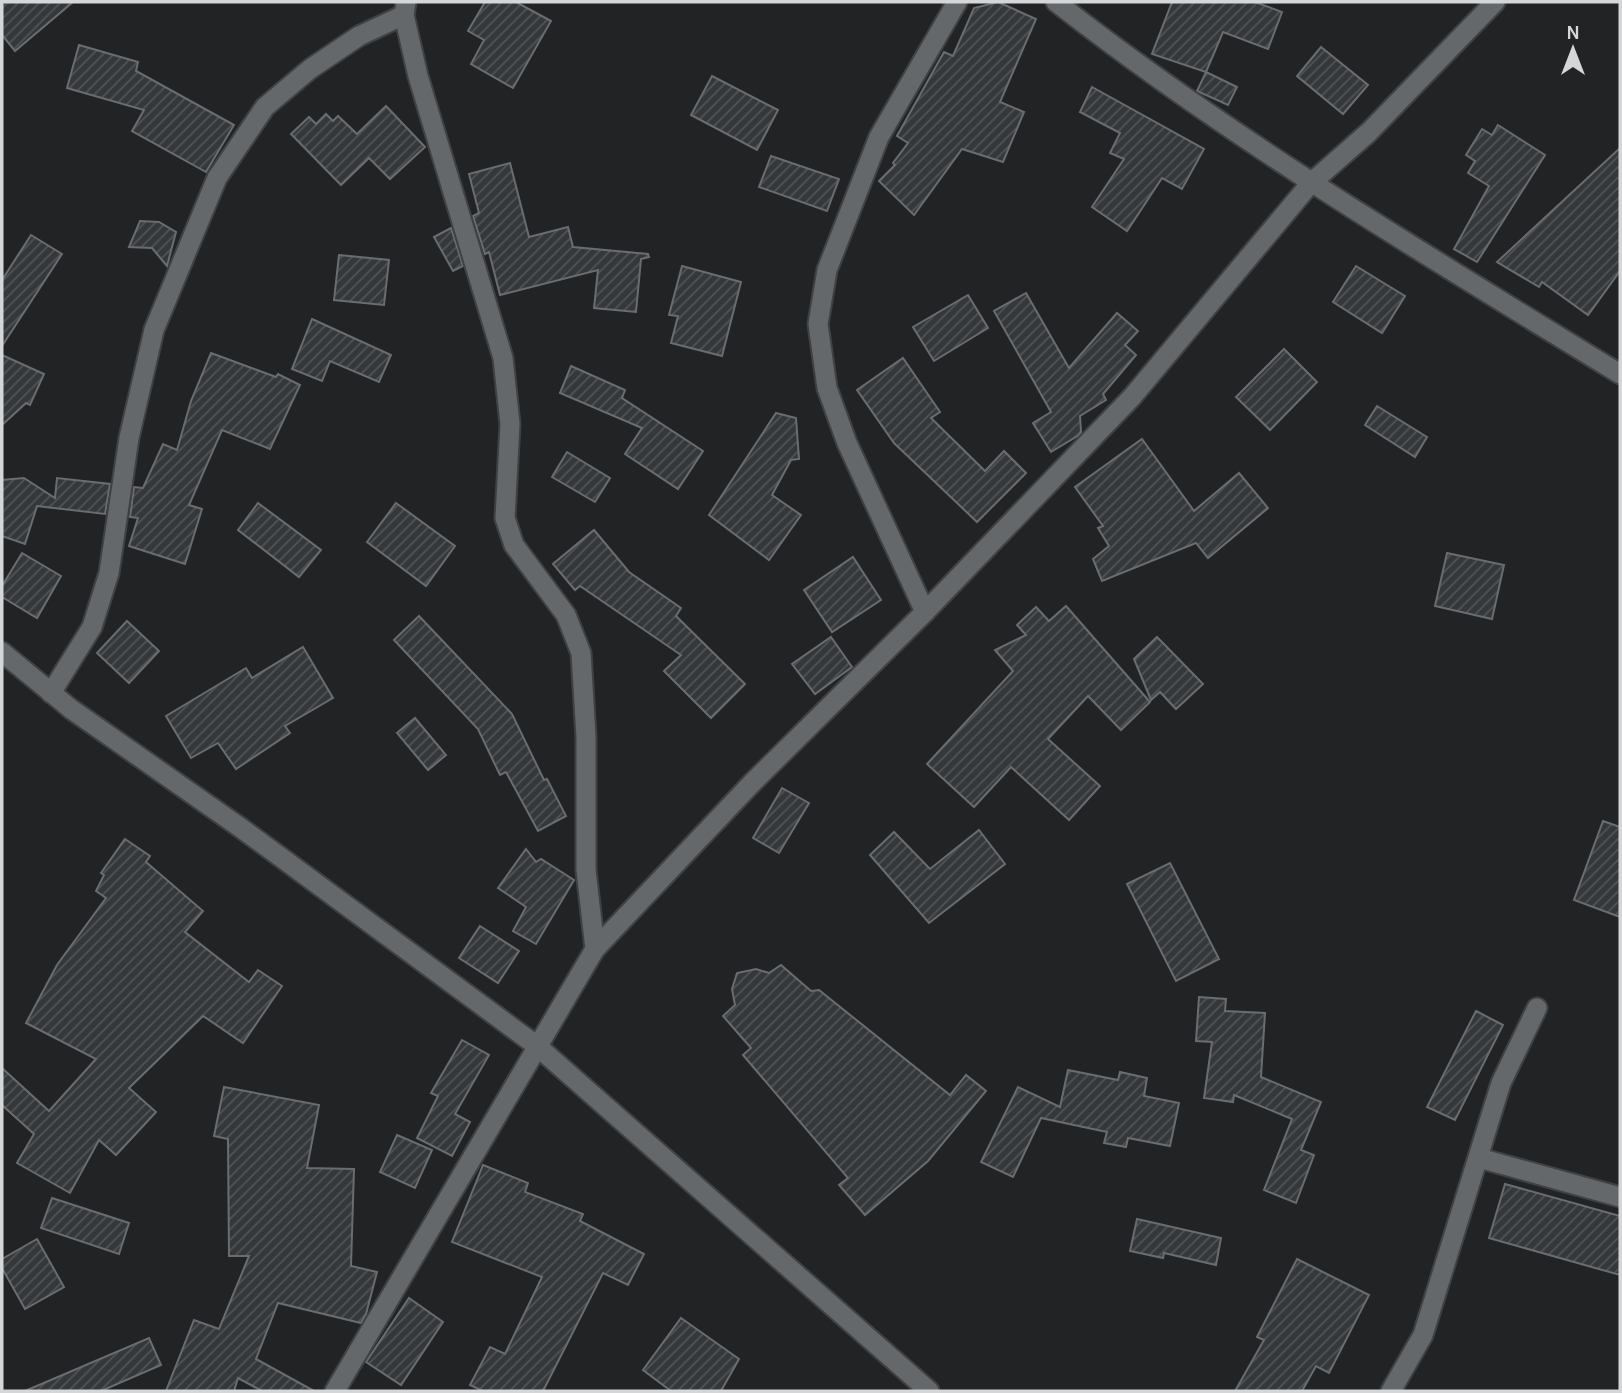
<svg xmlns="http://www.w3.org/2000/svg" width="1622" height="1393" font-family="Karla,sans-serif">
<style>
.building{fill:url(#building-hatch);stroke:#6a6c6f;stroke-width:2}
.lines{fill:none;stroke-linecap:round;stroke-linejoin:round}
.minor-casing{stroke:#404142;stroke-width:23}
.secondary-casing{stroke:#404142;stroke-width:23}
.minor{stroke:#65686a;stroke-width:19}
.secondary{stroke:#65686a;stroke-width:19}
</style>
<defs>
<pattern id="building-hatch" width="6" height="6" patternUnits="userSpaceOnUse" patternTransform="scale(1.75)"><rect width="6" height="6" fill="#35383a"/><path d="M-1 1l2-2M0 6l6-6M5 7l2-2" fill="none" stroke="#515456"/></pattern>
</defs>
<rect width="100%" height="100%" fill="#212325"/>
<g class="building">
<polygon points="2,2 73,2 15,51 2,35"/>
<polygon points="485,2 516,2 551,21 513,88 471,64 484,40 468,31"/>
<polygon points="998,2 1036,19 1000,102 1024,112 1003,162 962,149 914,215 879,181 895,165 893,163 908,143 897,136 944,52 953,56 974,8"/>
<polygon points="1172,2 1255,2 1282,12 1268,49 1223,32 1206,72 1152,54"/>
<polygon points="79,45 138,62 136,71 234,125 206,172 132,131 144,110 67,88"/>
<polygon points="1321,47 1368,85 1343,114 1297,76"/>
<polygon points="1206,72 1237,87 1228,105 1197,91"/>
<polygon points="712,76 778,110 757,150 691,115"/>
<polygon points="1092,87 1204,149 1182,189 1162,178 1127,231 1092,207 1124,159 1110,153 1120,133 1080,112"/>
<polygon points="386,106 425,147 390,179 369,158 341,185 291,134 309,117 316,124 326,114 333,121 338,116 357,134"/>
<polygon points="1498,125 1545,155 1477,262 1454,249 1489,186 1468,173 1475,161 1466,155 1482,129 1492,135"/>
<polygon points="1620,148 1620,271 1588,315 1542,282 1539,287 1497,262"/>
<polygon points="771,156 839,179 827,211 759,187"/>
<polygon points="510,163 529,237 568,227 573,247 648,254 649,257 641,259 636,312 594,308 598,270 500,295 489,252 485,254 473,216 479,213 469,174"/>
<polygon points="140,221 159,222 176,232 167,266 152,248 129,247"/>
<polygon points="451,228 463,266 453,271 434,237"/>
<polygon points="31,235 62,254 2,346 2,280"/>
<polygon points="339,255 389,260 384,305 334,300"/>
<polygon points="682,266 741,282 722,356 671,343 678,316 669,315"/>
<polygon points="1356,266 1405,296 1382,333 1333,302"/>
<polygon points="1026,293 1069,368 1117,313 1138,331 1125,345 1136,355 1103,394 1106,400 1080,416 1081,432 1079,435 1051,452 1033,423 1051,412 994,311"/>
<polygon points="968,295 988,328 934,361 913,327"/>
<polygon points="312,319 391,355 379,382 330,361 322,381 292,369"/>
<polygon points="1284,349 1317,382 1270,430 1236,397"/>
<polygon points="211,353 276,377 278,374 300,385 270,449 222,430 189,505 202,509 185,564 129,546 138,518 130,517 134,487 143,488 163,444 177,450 191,401"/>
<polygon points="2,355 44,374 30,405 26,403 2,425"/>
<polygon points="903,358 940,412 931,418 985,471 1004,451 1026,473 977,522 894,443 857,390"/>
<polygon points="571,366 625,390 622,398 703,451 678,489 625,454 642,428 560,393"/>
<polygon points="1377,406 1427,437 1415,457 1365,425"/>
<polygon points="776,413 796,418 799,459 791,460 772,495 801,515 769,560 709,515"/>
<polygon points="1142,439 1194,511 1239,473 1268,508 1208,558 1196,543 1102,581 1093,559 1109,546 1098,528 1103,526 1075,487"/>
<polygon points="567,452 610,478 595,502 552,477"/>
<polygon points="24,478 55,498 57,478 110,484 105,514 37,506 25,544 2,536 2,480"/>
<polygon points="258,503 321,550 299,577 238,530"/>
<polygon points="396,503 455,546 426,586 367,542"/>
<polygon points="594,530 629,572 681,608 676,616 745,684 711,718 664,671 681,655 580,586 575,590 553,564"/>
<polygon points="22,553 61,576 37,618 2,597 2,586"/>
<polygon points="1447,553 1504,565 1492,619 1435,606"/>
<polygon points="853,557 881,600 832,632 804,590"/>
<polygon points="1066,606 1150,702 1121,730 1088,696 1048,739 1100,786 1069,820 1011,767 974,807 927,764 1013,671 995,650 1026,635 1017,625 1036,607 1049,621"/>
<polygon points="419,616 512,714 544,780 547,779 566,816 538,831 506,772 500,775 478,729 394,640"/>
<polygon points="127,621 159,651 129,683 97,653"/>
<polygon points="831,637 852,667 815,694 792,664"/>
<polygon points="1157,637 1203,684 1176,709 1160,692 1151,700 1134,659"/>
<polygon points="303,647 333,698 285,726 290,733 236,769 218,743 191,758 166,716 246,668 252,678"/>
<polygon points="415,718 446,755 428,770 397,733"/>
<polygon points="782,788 809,803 779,853 753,838"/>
<polygon points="1603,821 1620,827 1620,917 1574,900"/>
<polygon points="979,830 1005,864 929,923 870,855 894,832 930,869"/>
<polygon points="125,839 150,856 146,862 203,911 185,932 249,982 258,970 282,986 243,1043 203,1016 129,1088 156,1112 116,1155 99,1140 70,1193 17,1163 34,1134 2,1105 2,1068 49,1111 96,1059 26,1023 57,965 106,898 96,891 104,875 101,873"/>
<polygon points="526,849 536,862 541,859 574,880 536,944 513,931 526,907 498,888"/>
<polygon points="1170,863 1219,959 1176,981 1127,884"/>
<polygon points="480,926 519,951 498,983 459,958"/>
<polygon points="781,965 811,991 819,990 950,1095 966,1075 986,1091 928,1161 865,1215 839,1185 848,1178 743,1055 751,1048 723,1016 735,1005 732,989 737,973 756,969 769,973"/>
<polygon points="1199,997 1226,999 1225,1011 1265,1013 1261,1077 1321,1102 1301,1150 1314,1155 1296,1203 1264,1190 1292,1119 1234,1095 1233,1102 1204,1098 1212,1042 1196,1041"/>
<polygon points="1476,1011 1503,1025 1455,1120 1427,1107"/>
<polygon points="462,1040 489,1055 455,1114 470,1122 452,1156 417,1138 438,1096 431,1093"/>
<polygon points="1068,1070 1118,1080 1120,1072 1147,1078 1144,1096 1179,1103 1170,1146 1128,1138 1126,1147 1104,1143 1107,1132 1041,1118 1013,1177 981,1162 1018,1087 1060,1107"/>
<polygon points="224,1087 319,1105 307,1168 354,1169 351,1266 377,1272 366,1314 361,1323 278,1303 256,1359 314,1391 262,1391 238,1378 234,1391 166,1391 194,1320 219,1329 249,1256 229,1256 228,1139 214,1136"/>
<polygon points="397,1135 432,1150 415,1188 380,1172"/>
<polygon points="483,1165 528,1183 525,1192 583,1214 580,1221 644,1254 628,1285 603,1273 543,1391 483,1391 470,1385 490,1347 505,1354 542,1277 452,1242"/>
<polygon points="1505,1184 1620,1216 1620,1275 1489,1238"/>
<polygon points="52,1198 129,1223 119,1254 41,1228"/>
<polygon points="1137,1219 1221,1238 1216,1265 1164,1253 1163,1258 1130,1251"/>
<polygon points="37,1239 64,1287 25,1309 2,1268 2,1259"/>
<polygon points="1297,1259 1369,1295 1329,1373 1316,1366 1302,1391 1235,1391 1264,1340 1257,1337"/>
<polygon points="409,1298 443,1322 401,1385 366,1362"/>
<polygon points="681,1318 739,1359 721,1391 671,1391 643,1370"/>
<polygon points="149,1338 161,1365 101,1391 25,1391"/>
</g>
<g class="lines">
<defs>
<g id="minor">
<polyline points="406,2 404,15 418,76 503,358 510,424 505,518 514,545 566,615 581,653 586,737 586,870 595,949"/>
<path d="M1056 2C1234 141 1428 256 1620 374"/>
<polyline points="925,612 847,443 827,388 818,324 827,270 879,137 957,2"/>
<polyline points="51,693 92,627 109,573 129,438 154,330 217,178 265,107 310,69 359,36 404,15"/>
<polyline points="1479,1158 1620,1197"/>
<polyline points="335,1391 595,949 752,783 925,612 1132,397 1310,184 1369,132 1495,2"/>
<polyline points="1391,1391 1423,1335 1501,1083 1537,1008"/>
</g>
<polyline id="secondary" points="2,652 71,709 241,828 537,1046 929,1391"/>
</defs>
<use href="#minor" class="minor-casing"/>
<use href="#secondary" class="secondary-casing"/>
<use href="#minor" class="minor"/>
<use href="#secondary" class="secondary"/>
</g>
<rect width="1622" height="1393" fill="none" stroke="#d5d6d7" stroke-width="7"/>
<g transform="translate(1573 49)" stroke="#212325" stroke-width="5" paint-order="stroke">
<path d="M0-5L12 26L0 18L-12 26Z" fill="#d5d6d7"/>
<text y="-10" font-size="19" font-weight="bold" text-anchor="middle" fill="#d5d6d7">N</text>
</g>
</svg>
